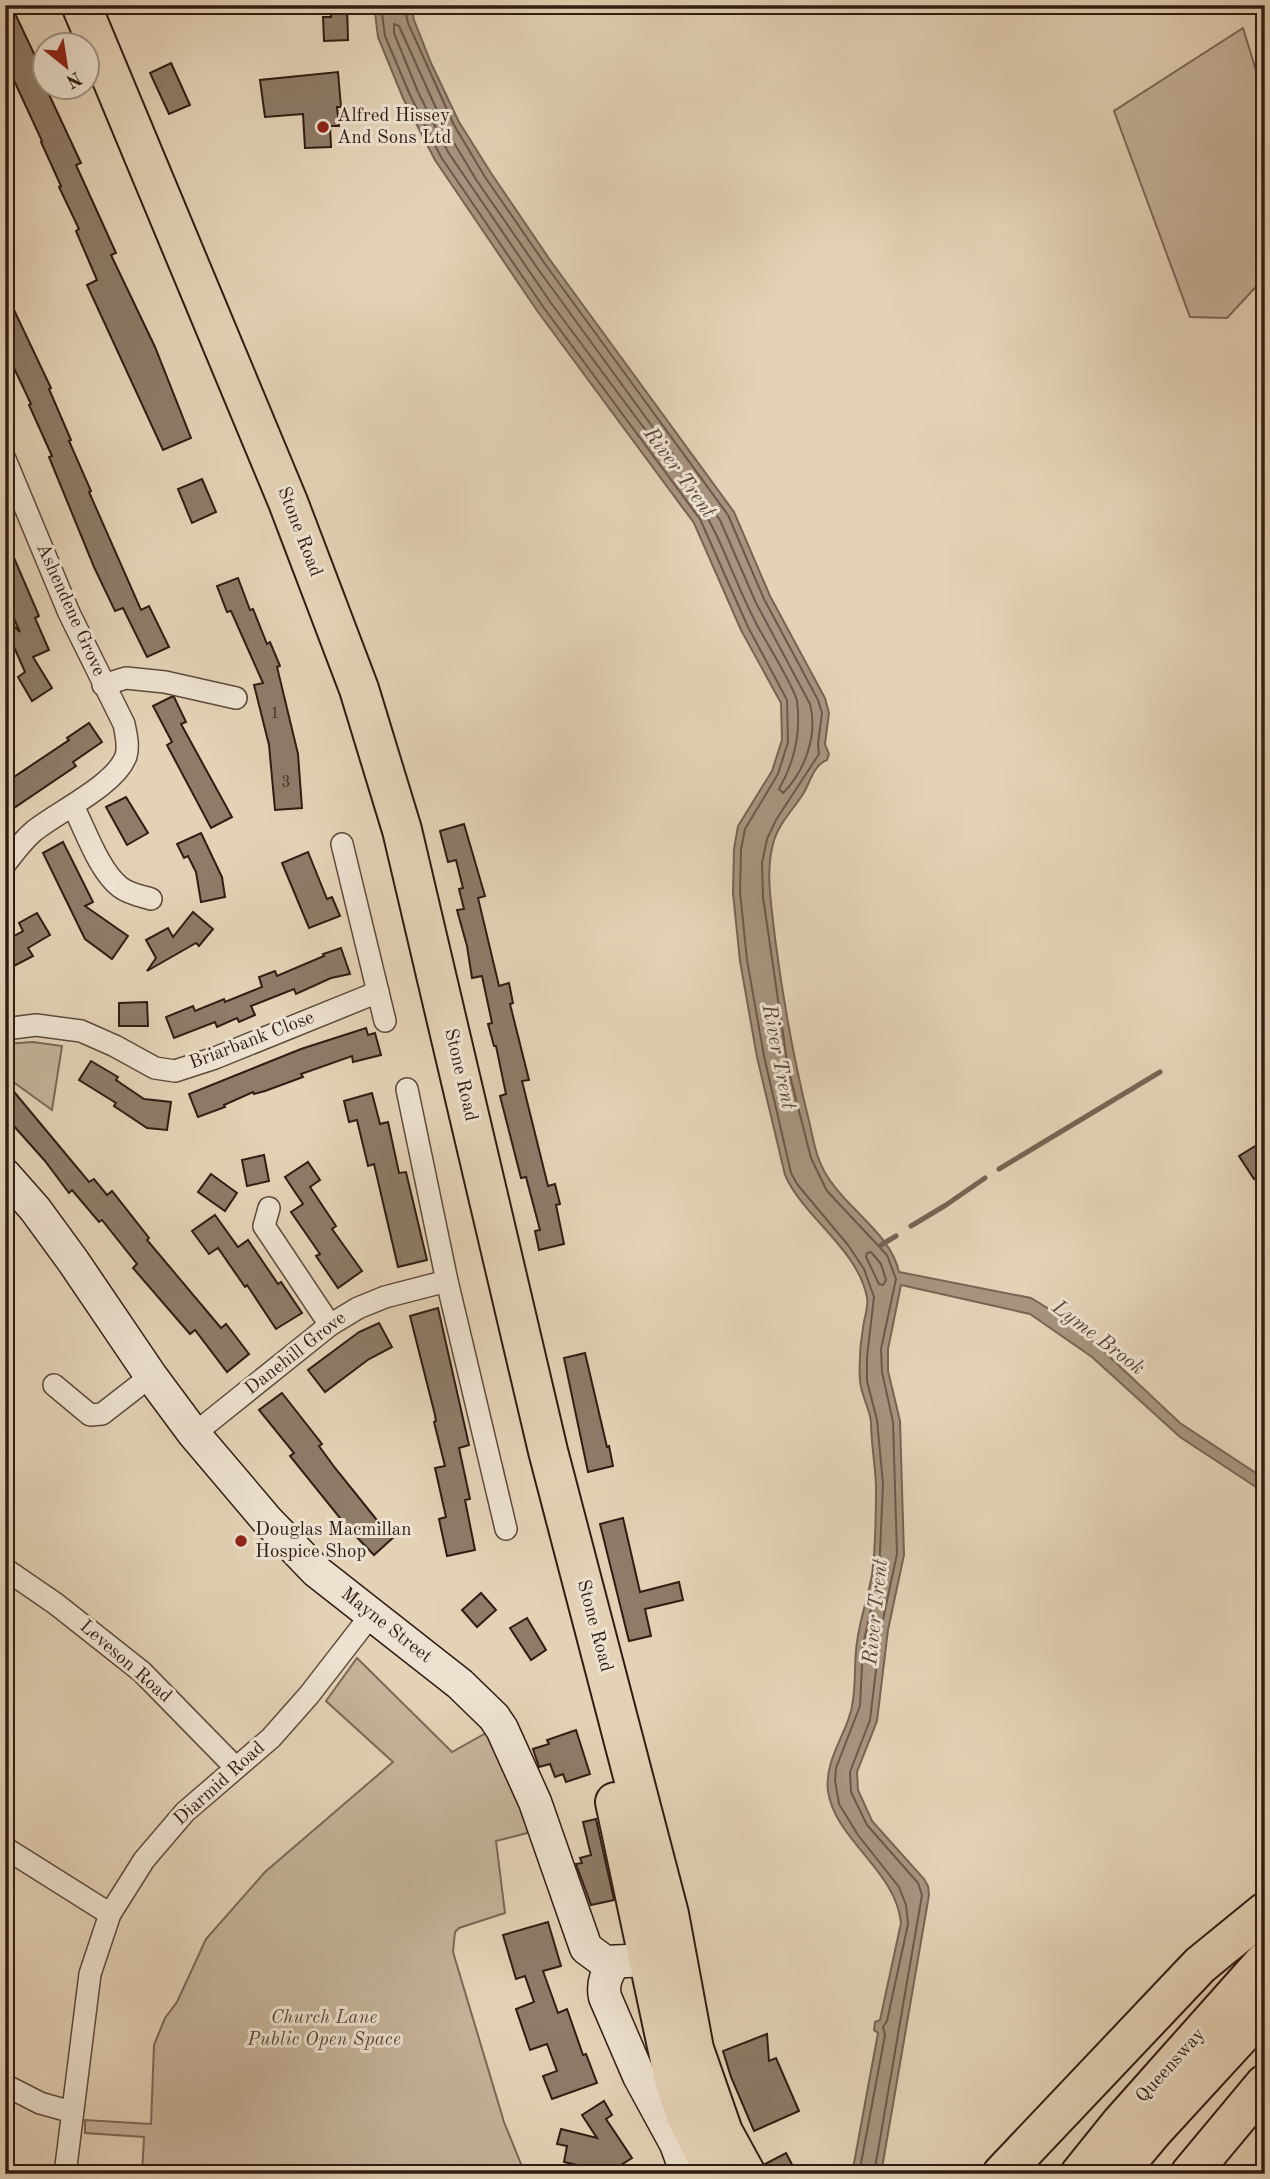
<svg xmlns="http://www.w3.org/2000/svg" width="1270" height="2179" font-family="'Old Standard TT',serif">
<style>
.green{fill:#c5b39a;stroke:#7a6857;stroke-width:2}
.water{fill:#a7947f;stroke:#776454;stroke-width:2}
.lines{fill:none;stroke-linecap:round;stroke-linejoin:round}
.shore{stroke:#6c584a;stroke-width:2}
.stream{stroke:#776454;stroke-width:5}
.building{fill:#8e7b68;stroke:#301c14;stroke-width:2}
.street-casing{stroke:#5d4a3c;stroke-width:24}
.secondary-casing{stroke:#301c14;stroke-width:35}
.highway-casing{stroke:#301c14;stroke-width:42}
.street{stroke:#ede2d0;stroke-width:21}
.secondary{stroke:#ede2d0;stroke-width:32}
.highway{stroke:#e4d2b6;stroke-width:38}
.poi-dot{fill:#8f2418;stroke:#ede2d0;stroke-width:2.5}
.labels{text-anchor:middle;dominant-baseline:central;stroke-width:6;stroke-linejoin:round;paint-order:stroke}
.number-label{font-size:16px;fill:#483429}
.poi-label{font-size:19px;fill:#301c14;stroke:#ede2d0;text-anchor:start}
.street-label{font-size:19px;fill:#301c14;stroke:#ede2d0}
.park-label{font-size:19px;font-style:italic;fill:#5d493c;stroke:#ede2d0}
.water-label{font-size:21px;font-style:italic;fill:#5a4639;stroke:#ede2d0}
</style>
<rect width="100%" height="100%" fill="#e4d2b6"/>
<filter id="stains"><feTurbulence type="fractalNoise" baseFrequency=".00286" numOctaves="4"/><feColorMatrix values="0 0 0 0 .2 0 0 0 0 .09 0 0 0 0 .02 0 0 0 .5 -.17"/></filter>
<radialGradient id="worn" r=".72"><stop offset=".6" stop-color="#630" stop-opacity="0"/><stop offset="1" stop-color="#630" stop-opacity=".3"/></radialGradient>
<g class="green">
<polygon points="1243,28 1265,100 1265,277 1227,318 1190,317 1114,111"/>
<polygon points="33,1042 62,1046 52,1110 5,1076 5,1044"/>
<polygon points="357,1658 452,1752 488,1732 531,1832 496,1841 505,1913 459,1928 455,1932 453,1952 504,2122 525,2174 142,2174 144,2137 85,2133 85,2120 151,2124 154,2045 165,2018 177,2002 206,1939 265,1872 393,1762 326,1701"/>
</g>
<path class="water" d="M374 5H411L414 20 431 63 459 122 491 173 550 260 734 512 770 596 825 698 829 713 825 744 829 754 827 760C814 764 810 783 803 794 793 810 778 824 773 844 765 874 772 908 775 938 783 1000 794 1061 809 1121 812 1133 814 1146 818 1157 833 1203 889 1227 899 1272L1031 1298 1078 1327 1180 1423 1265 1479V1493L1180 1437 1092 1357 1030 1314 901 1285 888 1349V1371L900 1421 904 1555 888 1630 877 1721 857 1772 858 1790 872 1821 924 1879 928 1886 929 1895 881 2174H852L878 2033 874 2030 875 2022 880 2020 901 1923C896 1870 835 1840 828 1791 824 1757 850 1731 853 1700 856 1681 854 1661 857 1642 860 1619 868 1597 872 1575 876 1546 876 1513 876 1485 875 1463 871 1442 871 1422 870 1409 861 1395 860 1381 859 1364 860 1345 863 1328 864 1318 869 1306 867 1297 857 1248 804 1218 785 1175L757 1057 740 961 733 893 734 849 738 826 772 771 782 740 781 703 741 630 694 523 538 312 435 160 403 98 378 37Z"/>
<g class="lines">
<g class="shore">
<polyline points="381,5 385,36 410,95 441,157 544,308 700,519 748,627 787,700 788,742 778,774 745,829 741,849 740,892 747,960 764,1056 791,1173 797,1184 848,1245 864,1269 874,1297 867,1357 867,1381 877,1420 883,1484 879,1574 863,1645 860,1706 836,1768 835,1780 839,1804 858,1835 899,1887 906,1905 908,1924 887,2021 883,2027 885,2035 859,2174"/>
<polyline points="404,5 408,23 454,125 485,177 545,264 728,515 764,599 818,700 822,713 818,744 819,754 776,820 767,839 762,863 763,897 788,1068 811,1158 827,1191 887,1255 896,1279 881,1349 882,1372 893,1422 897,1554 881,1629 870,1720 850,1772 851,1792 867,1825 918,1883 922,1895 874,2174"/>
<polygon points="394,24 399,26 445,128 477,181 538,269 676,459 675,464 670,463 551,303 448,152 418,92 394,33"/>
<path d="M699 495 702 496 720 520 756 603 810 704C818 735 805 771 783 793L779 789C794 763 801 732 797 701 794 686 766 642 757 625 735 584 722 538 697 500Z"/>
<polygon points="871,1252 881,1264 886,1280 883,1285 879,1284 866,1257 867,1253"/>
</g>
<g class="stream">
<polyline points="999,1169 1160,1072"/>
<polyline points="911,1226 946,1205 985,1178"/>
<polyline points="881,1245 896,1236"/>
</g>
</g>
<g class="building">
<polygon points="5,5 11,5 46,79 46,88 81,163 76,165 116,253 111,255 155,347 191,438 163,450 87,285 97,280 76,231 79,229 59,187 61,186 41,142 42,141 5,61"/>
<polygon points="331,5 347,5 348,40 324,41 323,17 331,17"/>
<polygon points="171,63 190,105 169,114 150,73"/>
<polygon points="338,72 341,107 337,107 339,126 330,126 331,147 305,148 303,114 265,117 260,80"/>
<polygon points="5,291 51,388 49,389 71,440 69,441 91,491 89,492 141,610 149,606 169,647 147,657 123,608 115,611 94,567 49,457 52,456 29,405 31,404 5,349"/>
<polygon points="202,479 216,512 192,523 178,489"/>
<polygon points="5,537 39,616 35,618 49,650 33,657 52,688 32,701 18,677 25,672 7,631 15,627 20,632 5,599"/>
<polygon points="238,578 250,610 253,609 267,644 270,642 280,666 277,667 298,754 302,808 275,810 269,745 254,685 263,683 231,611 227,612 217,586"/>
<polygon points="171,697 174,697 186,722 181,724 232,817 211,828 167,745 172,742 153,706"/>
<polygon points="89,723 102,742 73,762 76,766 5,814 5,783 69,740 67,738"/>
<polygon points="126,797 148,833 127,845 106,807"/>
<polygon points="464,824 485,896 478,898 499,986 509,983 513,1003 510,1004 529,1080 522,1081 548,1186 555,1184 560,1204 556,1205 564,1244 539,1250 535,1231 540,1230 526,1177 521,1178 500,1096 506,1094 496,1046 494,1046 488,1024 492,1023 482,976 472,978 467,946 457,910 464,909 459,889 463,888 456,860 448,862 440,831"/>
<polygon points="201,833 222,877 225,897 201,902 196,872 188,856 184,858 177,844"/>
<polygon points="63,842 93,902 85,906 128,936 112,959 85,939 43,853"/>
<polygon points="308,852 327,899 332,897 340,916 309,928 282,863"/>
<polygon points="193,912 213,929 199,946 196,943 147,971 156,958 146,940 168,928 173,937"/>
<polygon points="37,913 50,935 28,948 33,956 14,966 5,950 5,941 23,931 19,923"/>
<polygon points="341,948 350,974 331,978 296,994 294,989 251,1006 255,1015 239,1022 237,1018 217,1027 215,1022 174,1038 166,1017 193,1006 195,1011 224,999 225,1002 262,987 259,977 275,971 277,976 324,956 323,954"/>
<polygon points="147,1002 148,1026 119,1026 119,1003"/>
<polygon points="366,1028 368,1035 375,1033 381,1055 353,1062 352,1056 301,1074 303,1077 265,1091 254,1094 253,1092 224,1105 225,1107 198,1117 189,1094 301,1049"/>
<polygon points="91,1061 118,1077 116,1080 144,1099 171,1102 167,1130 147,1128 114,1106 116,1103 79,1080"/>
<polygon points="5,1081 89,1182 94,1179 107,1195 112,1191 149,1238 147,1240 221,1328 226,1324 249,1354 227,1372 195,1330 190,1334 133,1268 137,1264 102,1220 99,1222 72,1190 69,1193 45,1161 5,1116"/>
<polygon points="372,1093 380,1124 388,1122 399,1173 406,1172 427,1260 398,1267 374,1164 368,1166 357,1120 349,1122 344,1101"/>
<polygon points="1265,1140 1265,1171 1254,1179 1239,1156"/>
<polygon points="264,1155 269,1181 247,1186 242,1160"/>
<polygon points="308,1162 320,1180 310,1187 336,1226 332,1229 362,1271 338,1288 316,1256 320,1254 291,1212 303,1204 285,1177"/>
<polygon points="211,1174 237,1193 225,1211 198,1192"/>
<polygon points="215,1215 238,1247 248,1240 278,1284 281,1282 302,1313 276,1329 247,1285 245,1287 218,1248 209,1254 192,1231"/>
<polygon points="438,1308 469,1445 459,1448 470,1499 465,1500 475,1550 447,1556 439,1519 446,1517 435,1468 445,1466 434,1422 436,1421 435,1415 410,1316"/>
<polygon points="379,1323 392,1347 369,1359 325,1392 308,1370 359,1332"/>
<polygon points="585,1353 607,1447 609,1446 613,1466 588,1472 564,1358"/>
<polygon points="282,1393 322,1444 319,1446 335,1468 380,1524 382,1522 395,1536 374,1555 348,1528 290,1456 294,1453 259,1410"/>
<polygon points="623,1518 640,1592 679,1582 683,1600 645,1609 651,1636 629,1641 600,1524"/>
<polygon points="481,1593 496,1610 477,1627 462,1610"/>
<polygon points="527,1618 546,1650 531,1660 510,1628"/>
<polygon points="576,1730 590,1774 566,1782 563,1774 555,1777 550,1764 539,1767 533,1749 549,1744 547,1740"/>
<polygon points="596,1819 614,1900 591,1905 576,1864 582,1863 580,1858 591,1855 583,1822"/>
<polygon points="548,1922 561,1966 543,1971 558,2013 567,2009 583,2055 586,2054 597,2083 552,2099 543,2076 557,2071 547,2044 530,2050 516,2009 534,2002 525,1976 516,1979 503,1935"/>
<polygon points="767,2034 769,2061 776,2058 799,2111 754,2131 731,2077 723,2051"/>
<polygon points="604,2101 612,2115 606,2119 632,2158 621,2165 627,2174 594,2174 590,2168 564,2162 567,2146 557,2144 561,2129 597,2138 582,2115"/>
<polygon points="786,2153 797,2174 768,2174 765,2164"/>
</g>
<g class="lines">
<defs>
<g id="street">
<path d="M5 459 69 613 124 724C126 734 129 746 126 756 116 785 57 812 34 831 23 840 14 853 5 864"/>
<polyline points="103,685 126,678 165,682 236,698"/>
<path d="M73 806C85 829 99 871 120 887 129 894 141 896 151 899"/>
<polyline points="342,844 385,1021"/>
<polyline points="5,1029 36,1025 81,1031 115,1046 155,1068 175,1071 215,1058 378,992"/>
<polyline points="407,1089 447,1281 506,1529"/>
<polyline points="269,1208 264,1226 330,1325"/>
<polyline points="54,1385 90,1415 102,1414 151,1376"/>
<polyline points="194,1434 330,1325 358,1308 385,1297 447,1281"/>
<polyline points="5,1569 56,1604 142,1672 235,1767"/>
<polyline points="5,1848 110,1914"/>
<polyline points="5,2085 40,2103 72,2112"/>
<polyline points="65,2174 90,1974 110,1914 144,1860 185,1812 271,1738 309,1695 371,1615"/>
</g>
<g id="secondary">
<polyline points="5,1175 35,1209 73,1261 151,1376 194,1434 267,1520 316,1571 460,1684 494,1717 502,1729 535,1802 586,1948 605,1962 672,1959"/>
<path d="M615 1962C607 1973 602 1983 605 1997L639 2076 676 2144 687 2174"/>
</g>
<g id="highway">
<polyline points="81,5 288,502 359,689 402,830 548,1451 669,1914 694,2049 723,2132 746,2174"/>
<polyline points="615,1802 674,2079 685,2114 715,2174"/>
<polyline points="1002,2174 1200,1965 1265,1912"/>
<polyline points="1080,2174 1121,2123 1265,1961"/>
<polyline points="1117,2174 1153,2131 1265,2009"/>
<polyline points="1190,2174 1265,2084"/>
</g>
</defs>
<use href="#street" class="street-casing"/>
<use href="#secondary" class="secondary-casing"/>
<use href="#highway" class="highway-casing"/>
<use href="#street" class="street"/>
<use href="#secondary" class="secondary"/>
<use href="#highway" class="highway"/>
</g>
<g class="poi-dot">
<circle cx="323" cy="127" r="7"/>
<circle cx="241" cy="1541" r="7"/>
</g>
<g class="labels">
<g class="number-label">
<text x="275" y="714">1</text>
<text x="286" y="783">3</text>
</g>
<g class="poi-label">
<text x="337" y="116">Alfred Hissey<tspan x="337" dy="22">And Sons Ltd</tspan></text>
<text x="255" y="1530">Douglas Macmillan<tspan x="255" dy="22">Hospice Shop</tspan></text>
</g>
<g class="street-label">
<text transform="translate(299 532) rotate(69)">Stone Road</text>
<text transform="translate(70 610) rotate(66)">Ashendene Grove</text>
<text transform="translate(252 1041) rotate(-21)">Briarbank Close</text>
<text transform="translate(460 1075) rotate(77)">Stone Road</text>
<text transform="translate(296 1354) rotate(-38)">Danehill Grove</text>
<text transform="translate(386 1626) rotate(38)">Mayne Street</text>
<text transform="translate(594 1626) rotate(75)">Stone Road</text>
<text transform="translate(125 1662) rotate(41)">Leveson Road</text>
<text transform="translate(220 1784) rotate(-42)">Diarmid Road</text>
<text transform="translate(1171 2066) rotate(-48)">Queensway</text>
</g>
<g class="park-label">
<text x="324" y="2018">Church Lane<tspan x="324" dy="22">Public Open Space</tspan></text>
</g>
<g class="water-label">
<text transform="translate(679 473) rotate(54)">River Trent</text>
<text transform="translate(778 1057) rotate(79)">River Trent</text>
<text transform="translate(1098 1338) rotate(37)">Lyme Brook</text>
<text transform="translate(876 1612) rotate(-84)">River Trent</text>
</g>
</g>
<rect width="1270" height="2179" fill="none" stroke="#e4d2b6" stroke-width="28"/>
<rect x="7" y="7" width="1256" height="2165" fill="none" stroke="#301c14" stroke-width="3.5"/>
<rect x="14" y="14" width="1242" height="2151" fill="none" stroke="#301c14" stroke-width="2"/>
<g transform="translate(66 66) rotate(150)"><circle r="33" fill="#ede2d0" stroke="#a19385" stroke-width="2"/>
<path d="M0-5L12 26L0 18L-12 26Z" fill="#8f2418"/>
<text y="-10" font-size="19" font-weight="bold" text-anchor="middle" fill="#301c14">N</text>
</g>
<rect width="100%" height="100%" filter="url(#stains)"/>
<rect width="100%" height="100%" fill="url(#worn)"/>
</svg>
